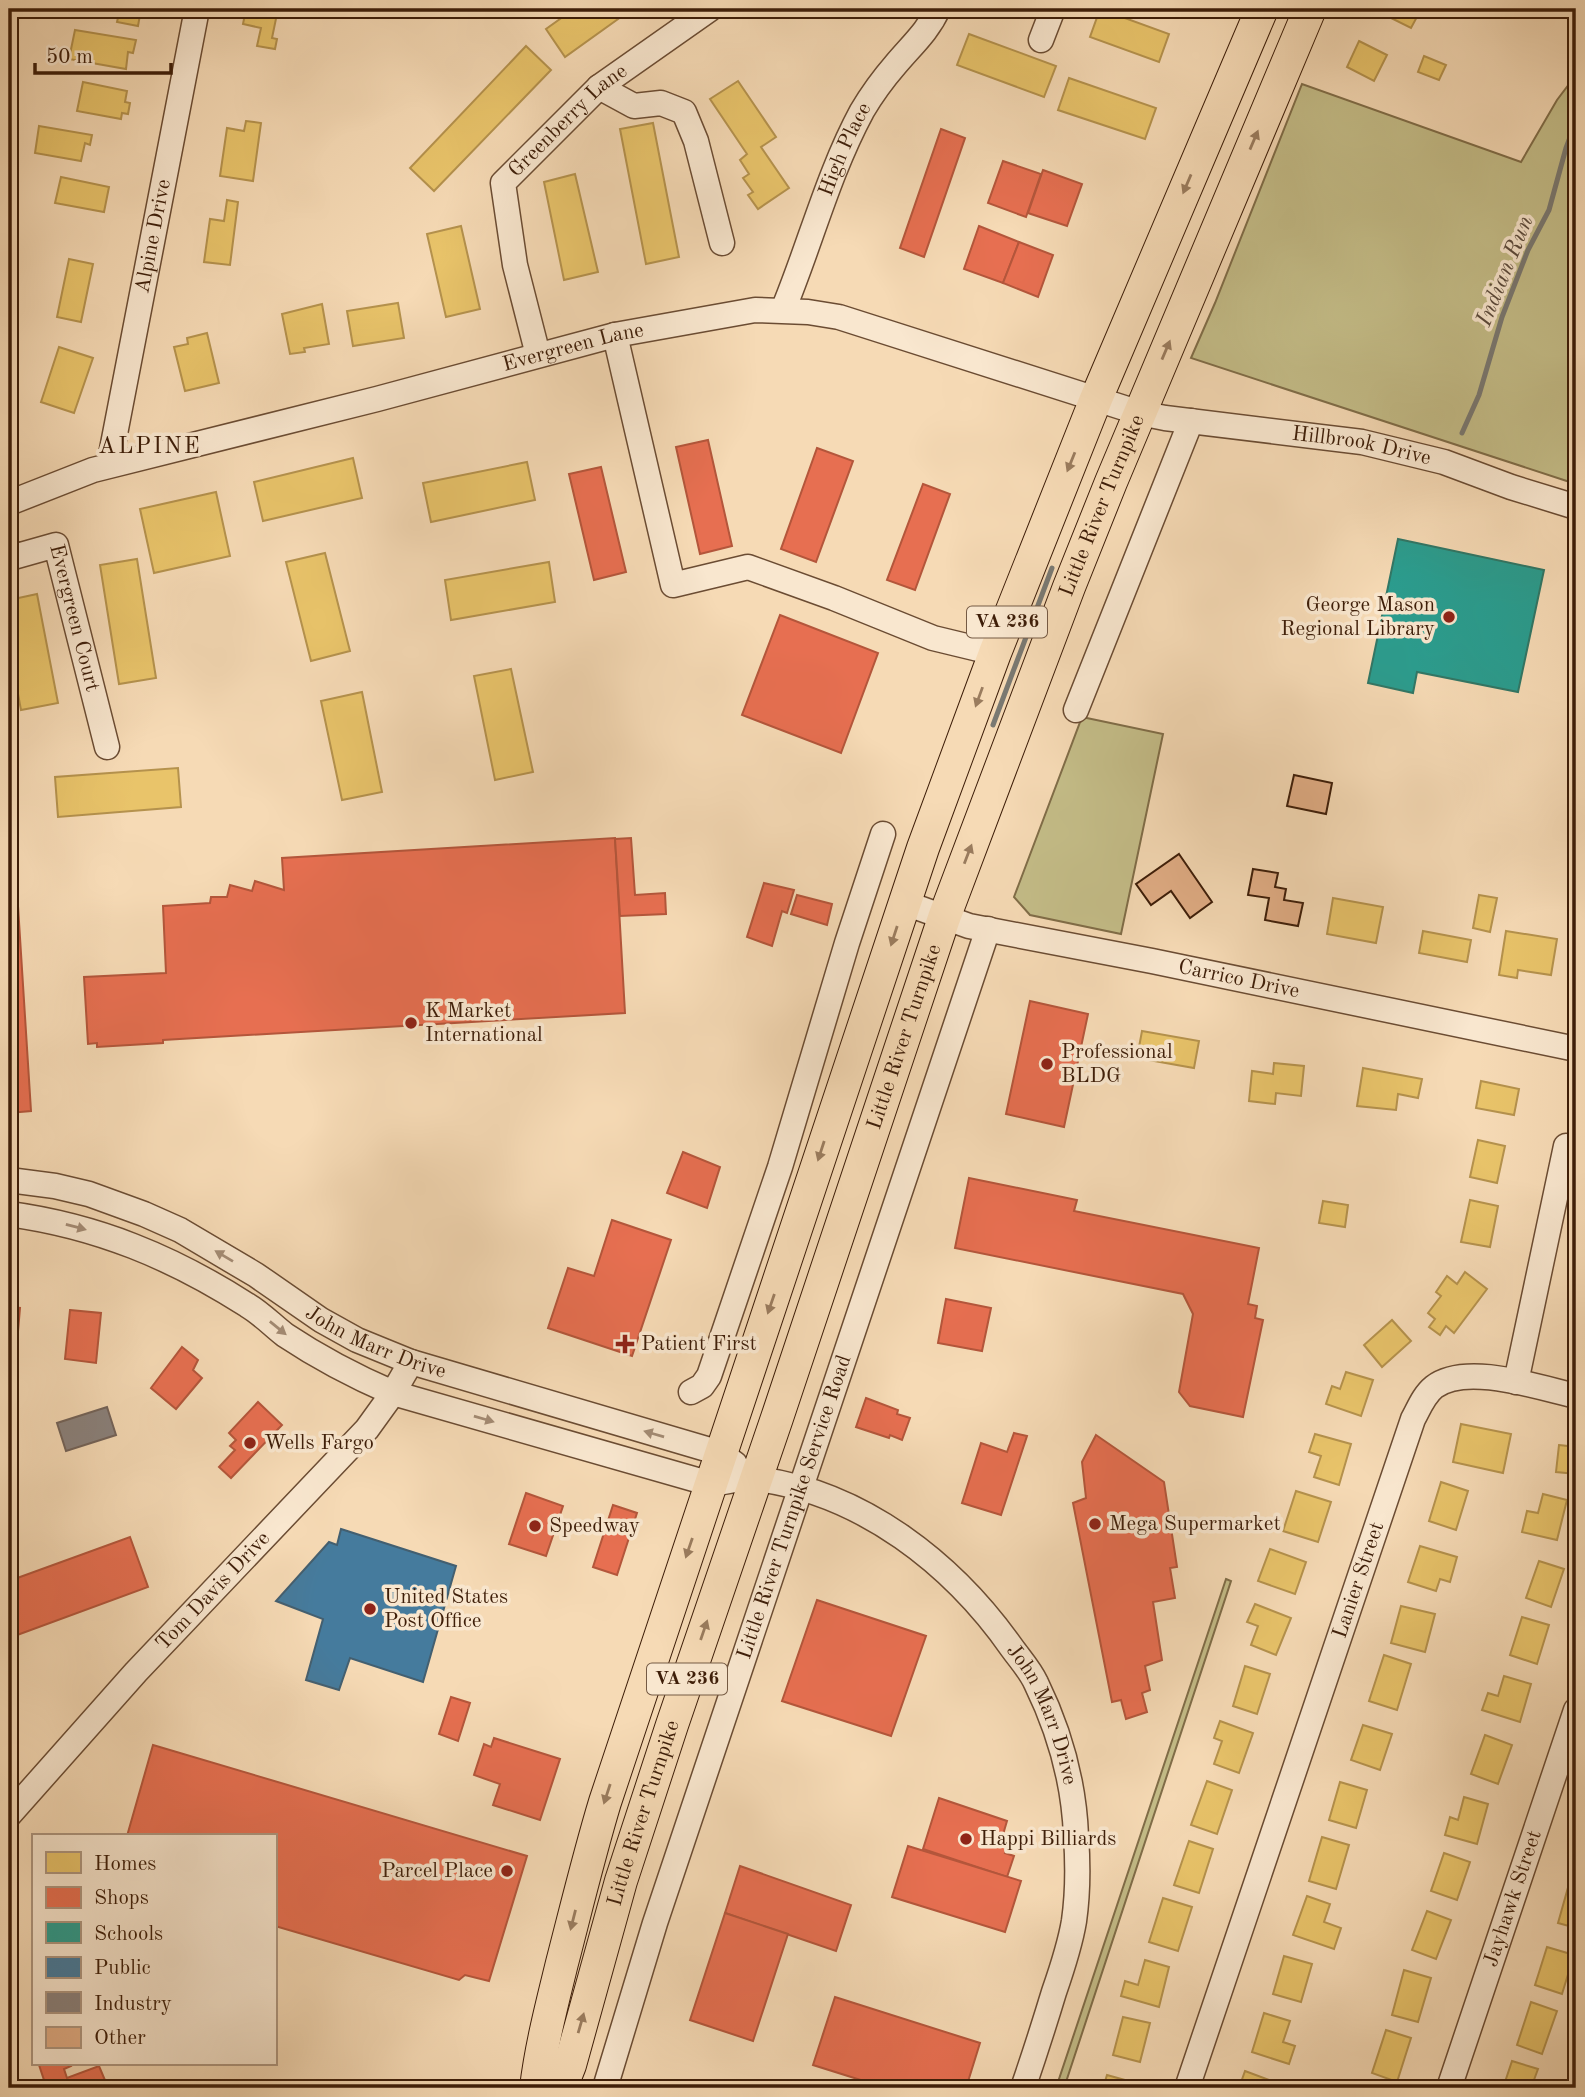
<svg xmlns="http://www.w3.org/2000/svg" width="1585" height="2097" font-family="'Old Standard TT',serif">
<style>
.green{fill:#c4bd88;stroke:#806d48;stroke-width:2}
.homes{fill:#e9c46a;stroke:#b5924d;stroke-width:2}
.shops{fill:#e76f51;stroke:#b4563b;stroke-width:2}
.schools{fill:#2a9d8f;stroke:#307766;stroke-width:2}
.public{fill:#457b9d;stroke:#435f70;stroke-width:2}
.industry{fill:#8a817c;stroke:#736359;stroke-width:2}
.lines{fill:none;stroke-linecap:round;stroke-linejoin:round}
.stream{stroke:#7a7972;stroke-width:5}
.building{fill:#e1ad85;stroke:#3d1d08;stroke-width:2}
.minor-casing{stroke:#6b4c33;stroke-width:27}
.major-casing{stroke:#3d1d08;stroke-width:34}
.minor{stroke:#f9e7cf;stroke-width:24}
.major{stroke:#f6dab5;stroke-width:32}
.oneway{fill:#9a7c5e}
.oneway2{fill:#a48c75}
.poi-dot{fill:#8f2418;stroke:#f9e7cf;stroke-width:2.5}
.labels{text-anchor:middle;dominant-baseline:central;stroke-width:7;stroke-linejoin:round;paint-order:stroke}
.shield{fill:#f9e7cf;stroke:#755a44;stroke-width:2}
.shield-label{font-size:19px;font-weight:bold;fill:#3d1d08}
.street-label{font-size:21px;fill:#3d1d08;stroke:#f9e7cf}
.poi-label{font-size:21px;fill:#3d1d08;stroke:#f9e7cf;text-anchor:start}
.water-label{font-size:23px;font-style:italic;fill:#5c4b3d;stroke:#f9e7cf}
.neighbourhood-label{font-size:23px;letter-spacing:2px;fill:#3d1d08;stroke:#f9e7cf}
</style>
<rect width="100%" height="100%" fill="#f6dab5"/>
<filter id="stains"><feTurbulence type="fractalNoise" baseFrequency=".00286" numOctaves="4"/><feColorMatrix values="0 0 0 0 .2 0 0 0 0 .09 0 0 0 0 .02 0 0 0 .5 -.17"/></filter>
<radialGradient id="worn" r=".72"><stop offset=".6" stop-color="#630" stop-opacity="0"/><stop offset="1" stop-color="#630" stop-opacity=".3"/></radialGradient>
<g class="green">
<polygon points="1576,75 1576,484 1191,358 1215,303 1302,84 1521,162 1557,100"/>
<polygon points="1082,717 1163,734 1121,934 1030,915 1014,897"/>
<polygon points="1226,1579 1231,1581 1064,2088 1056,2088"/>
</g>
<g class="homes">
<polygon points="120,9 141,9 138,26 117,22"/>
<polygon points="246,9 278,9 272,38 277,39 275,49 257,46 261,28 243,24"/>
<polygon points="574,9 632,9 565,57 546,29"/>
<polygon points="985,9 1011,9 1007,17"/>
<polygon points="1100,9 1169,34 1159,62 1090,37"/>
<polygon points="1373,9 1406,9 1418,15 1411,28"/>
<polygon points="75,30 136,40 133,53 128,52 126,69 69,59"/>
<polygon points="969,34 1056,66 1044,97 957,65"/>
<polygon points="1359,41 1387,55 1374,81 1347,67"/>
<polygon points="526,46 551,70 434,191 410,168"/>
<polygon points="1424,56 1446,65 1439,80 1418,72"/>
<polygon points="1069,78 1156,108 1145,139 1058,110"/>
<polygon points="738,81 776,137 761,147 789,188 758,209 748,195 753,192 743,178 749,174 740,160 747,154 710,99"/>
<polygon points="83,82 127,91 125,102 130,103 128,114 122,113 121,119 77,111"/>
<polygon points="246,121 261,123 253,181 220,176 227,128 244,131"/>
<polygon points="653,123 679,257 646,264 620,129"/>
<polygon points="39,126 92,135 90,145 85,143 81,161 35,153"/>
<polygon points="575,174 598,272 564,280 544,182"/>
<polygon points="61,177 109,187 104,212 55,203"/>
<polygon points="227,200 238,202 230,265 204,262 210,219 224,221"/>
<polygon points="461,226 480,309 446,317 427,234"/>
<polygon points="69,259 93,264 81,322 57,317"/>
<polygon points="398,303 404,338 353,346 347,311"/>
<polygon points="322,304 329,344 304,348 305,352 290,354 282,314"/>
<polygon points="207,333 219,383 185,391 174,347 188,344 187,338"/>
<polygon points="59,347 93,358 74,413 41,402"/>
<polygon points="353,458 362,498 263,521 254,482"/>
<polygon points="527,462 535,500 431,522 423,483"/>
<polygon points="216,492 230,556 154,573 140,509"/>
<polygon points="325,553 350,651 311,661 286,562"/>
<polygon points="137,559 156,678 119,684 100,565"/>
<polygon points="549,562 555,602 451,620 445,580"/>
<polygon points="37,594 58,703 21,710 9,646 9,600"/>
<polygon points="511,669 533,772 495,780 474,676"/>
<polygon points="362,692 382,792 342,800 321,701"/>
<polygon points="178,768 181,807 58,817 55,777"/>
<polygon points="1479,895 1497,898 1490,932 1473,928"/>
<polygon points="1333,898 1383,907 1376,943 1327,934"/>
<polygon points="1423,931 1471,940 1467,962 1419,953"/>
<polygon points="1506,931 1557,939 1551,975 1518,970 1517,978 1499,975"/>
<polygon points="1142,1031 1199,1041 1194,1068 1137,1058"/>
<polygon points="1274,1063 1304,1066 1301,1096 1276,1093 1275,1104 1249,1101 1252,1071 1273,1074"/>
<polygon points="1363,1068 1422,1079 1418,1098 1398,1094 1396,1110 1357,1106"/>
<polygon points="1481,1081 1519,1089 1514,1115 1476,1108"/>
<polygon points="1478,1140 1505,1146 1497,1183 1470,1177"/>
<polygon points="1470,1200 1498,1206 1490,1247 1461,1242"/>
<polygon points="1323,1201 1348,1205 1345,1227 1319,1223"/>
<polygon points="1465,1272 1487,1289 1454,1333 1446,1326 1440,1335 1429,1327 1435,1319 1428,1313 1441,1296 1436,1292 1447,1276 1457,1284"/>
<polygon points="1392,1320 1411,1341 1382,1367 1364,1345"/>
<polygon points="1346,1372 1373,1380 1361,1416 1326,1404 1332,1386 1340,1389"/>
<polygon points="1461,1424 1511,1434 1503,1473 1453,1462"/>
<polygon points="1315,1434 1351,1444 1339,1485 1314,1477 1321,1456 1309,1452"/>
<polygon points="1559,1445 1576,1447 1576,1474 1556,1472"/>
<polygon points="1441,1482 1468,1491 1456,1530 1429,1521"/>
<polygon points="1296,1491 1331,1502 1318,1542 1283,1531"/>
<polygon points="1543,1494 1567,1500 1557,1540 1522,1532 1527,1511 1538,1513"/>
<polygon points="1420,1546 1457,1557 1450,1582 1440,1579 1436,1591 1408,1582"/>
<polygon points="1270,1549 1306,1562 1295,1594 1258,1581"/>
<polygon points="1539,1561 1564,1569 1551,1607 1526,1598"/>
<polygon points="1255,1604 1291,1618 1276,1655 1251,1645 1258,1626 1247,1622"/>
<polygon points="1401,1606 1435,1614 1425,1652 1391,1643"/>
<polygon points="1522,1617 1549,1625 1537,1664 1510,1655"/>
<polygon points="1384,1655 1411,1664 1397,1710 1369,1701"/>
<polygon points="1245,1666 1270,1674 1257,1714 1233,1706"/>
<polygon points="1504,1676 1531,1684 1520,1722 1482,1710 1488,1693 1498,1696"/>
<polygon points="1220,1721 1253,1733 1239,1773 1214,1764 1222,1741 1214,1738"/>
<polygon points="1363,1725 1392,1734 1380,1770 1351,1760"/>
<polygon points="1485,1735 1512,1745 1498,1784 1471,1774"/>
<polygon points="1207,1781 1232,1790 1217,1834 1191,1825"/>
<polygon points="1340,1782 1367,1790 1356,1828 1329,1820"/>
<polygon points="1464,1797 1488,1804 1477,1844 1445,1835 1450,1817 1458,1820"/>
<polygon points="1322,1837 1349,1845 1336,1889 1309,1881"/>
<polygon points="1189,1841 1213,1849 1199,1893 1174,1885"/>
<polygon points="1444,1853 1470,1862 1457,1900 1431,1891"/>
<polygon points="1569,1884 1576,1886 1576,1928 1558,1923"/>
<polygon points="1307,1896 1330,1904 1324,1922 1341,1928 1334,1949 1293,1935"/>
<polygon points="1163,1898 1192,1907 1178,1951 1149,1942"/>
<polygon points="1427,1911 1451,1920 1436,1959 1412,1950"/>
<polygon points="1547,1947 1574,1955 1562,1994 1535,1985"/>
<polygon points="1284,1956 1312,1964 1301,2002 1273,1994"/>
<polygon points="1145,1960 1169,1967 1159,2007 1121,1996 1125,1981 1138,1985"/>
<polygon points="1404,1970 1431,1978 1418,2022 1392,2015"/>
<polygon points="1531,2002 1557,2011 1542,2054 1517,2045"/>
<polygon points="1264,2013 1290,2021 1283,2042 1295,2046 1289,2064 1252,2052"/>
<polygon points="1123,2017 1150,2023 1140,2062 1113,2055"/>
<polygon points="1386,2030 1411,2038 1397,2082 1372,2073"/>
<polygon points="1512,2061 1538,2069 1531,2088 1503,2088"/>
<polygon points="1245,2071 1272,2081 1270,2088 1239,2088"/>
<polygon points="1107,2075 1132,2082 1130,2088 1103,2088"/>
</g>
<g class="shops">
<polygon points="941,129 965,138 924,257 900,248"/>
<polygon points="1003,161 1041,174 1026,217 988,203"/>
<polygon points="1043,170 1082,184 1067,226 1028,213"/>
<polygon points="979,226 1019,242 1003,283 964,269"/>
<polygon points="1019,242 1053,255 1038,297 1003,283"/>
<polygon points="708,440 732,546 700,554 676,447"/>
<polygon points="817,448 853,461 816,562 781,549"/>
<polygon points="601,467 626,572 594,580 569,474"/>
<polygon points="923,484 950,494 915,590 887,580"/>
<polygon points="780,615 878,653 841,753 742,715"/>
<polygon points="615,838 625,1013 163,1040 163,1043 97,1047 97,1043 88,1044 84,977 166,973 163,906 210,903 211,897 227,897 230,885 252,891 255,881 284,890 282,858"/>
<polygon points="631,838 635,895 665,893 666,914 620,916 615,839"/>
<polygon points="764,883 794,890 787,913 782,911 772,946 747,937"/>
<polygon points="797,895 832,904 827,925 791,914"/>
<polygon points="18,906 31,1111 9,1113 9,907"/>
<polygon points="1030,1001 1088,1014 1064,1127 1006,1114"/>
<polygon points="683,1152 720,1167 707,1208 667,1193"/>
<polygon points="969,1178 1077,1200 1074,1211 1259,1248 1248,1304 1257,1306 1255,1318 1263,1320 1243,1417 1190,1406 1179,1392 1193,1314 1183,1294 955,1248"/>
<polygon points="612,1220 671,1240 632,1356 548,1328 568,1268 594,1276"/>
<polygon points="946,1299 991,1308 982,1351 938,1343"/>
<polygon points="9,1307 20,1308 14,1378 9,1378"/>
<polygon points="70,1310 101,1313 96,1363 65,1359"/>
<polygon points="182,1347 198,1360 193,1370 202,1378 176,1409 151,1388"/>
<polygon points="866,1398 898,1410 897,1414 910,1418 902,1440 890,1435 889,1438 856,1427"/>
<polygon points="258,1402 282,1425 231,1478 219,1467 235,1450 230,1446 236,1440 229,1433"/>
<polygon points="1014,1433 1027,1436 1001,1515 962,1503 981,1443 1007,1452"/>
<polygon points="1096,1435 1164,1482 1177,1567 1170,1568 1175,1598 1153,1602 1162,1660 1145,1666 1150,1690 1142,1693 1147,1712 1126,1719 1121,1700 1112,1702 1073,1503 1086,1498 1082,1462"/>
<polygon points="526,1493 563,1506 546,1556 509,1544"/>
<polygon points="613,1505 637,1513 617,1575 593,1567"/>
<polygon points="130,1537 148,1587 9,1638 9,1581"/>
<polygon points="817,1600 926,1636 891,1736 782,1701"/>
<polygon points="451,1697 470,1703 458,1741 439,1734"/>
<polygon points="494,1738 560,1759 540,1820 493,1805 500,1784 474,1775 484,1744 491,1747"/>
<polygon points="153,1745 527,1856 489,1981 465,1975 459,1980 275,1926 275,1836 127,1836"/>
<polygon points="939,1798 1007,1821 1002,1838 1009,1841 1005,1853 1014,1856 1007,1877 923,1849"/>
<polygon points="908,1846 1021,1881 1005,1932 892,1897"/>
<polygon points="740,1866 851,1905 836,1951 725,1913"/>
<polygon points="725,1913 788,1934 753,2041 690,2020"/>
<polygon points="835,1997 980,2043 966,2088 886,2088 813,2065"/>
<polygon points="42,2064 70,2064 71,2066 64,2069 67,2078 99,2066 107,2085 99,2088 50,2088 48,2085 46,2086 39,2065"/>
</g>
<polygon class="schools" points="1398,539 1544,570 1518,692 1417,672 1413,693 1368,683"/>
<polygon class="public" points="341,1529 456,1566 423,1682 350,1658 339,1690 306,1680 323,1619 276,1601 329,1542 337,1545"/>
<polygon class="industry" points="107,1407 116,1435 66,1451 57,1423"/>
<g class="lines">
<g class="stream">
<polyline points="1462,433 1479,395 1502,317 1528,250 1549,210 1566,148 1576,122"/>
<polyline points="993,725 1052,568"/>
</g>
</g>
<g class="building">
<polygon points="1294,775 1332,783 1326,814 1287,806"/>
<polygon points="1179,854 1212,902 1190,918 1171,891 1151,905 1136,884"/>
<polygon points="1253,869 1278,873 1275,887 1286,889 1284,900 1303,903 1298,926 1265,920 1269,898 1248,895"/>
</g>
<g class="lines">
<defs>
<g id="minor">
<polyline points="1041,40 1053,9"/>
<polyline points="599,87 634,106 661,103 684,112 696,141 722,243"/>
<path id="s1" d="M783 310C810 245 828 174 862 111 872 94 883 79 896 64 912 45 928 31 938 9"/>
<polyline points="615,335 673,585 748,567 834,598 933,638 995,653"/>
<path id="s2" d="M538 355 515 265 503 183 599 87 710 9"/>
<path id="s3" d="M109 465 197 9"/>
<path id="s4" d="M9 503 93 470 377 399 615 335 755 310 808 312 839 317 1140 413 1165 418 1362 442 1444 462 1511 487 1576 507"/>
<path id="s5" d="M9 550 10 558 56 545 107 747"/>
<polyline points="1076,710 1191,421"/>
<path id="s6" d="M905 903 969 926 1152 961 1576 1049"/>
<path id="s7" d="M9 1180 55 1186 89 1194 144 1214 180 1230 256 1275 321 1320 357 1340 411 1362 720 1453 735 1464"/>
<path id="s8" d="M9 1214C97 1226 172 1257 247 1305 261 1313 272 1325 285 1335 318 1357 356 1377 393 1393L711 1484C726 1482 744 1477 758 1479 863 1493 953 1564 1012 1648 1020 1659 1030 1670 1036 1683 1059 1730 1074 1783 1076 1836 1078 1864 1078 1893 1074 1921 1070 1945 1062 1969 1054 1992 1044 2025 1034 2056 1023 2088"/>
<polyline points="1516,1382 1566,1146"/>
<polyline points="691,1392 702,1386 709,1376 780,1167 847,943 883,834"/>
<path id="s9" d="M9 1815 136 1672 367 1429 393 1393 411 1362"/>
<path id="s10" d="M605 2088 655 1923 988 929"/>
<path id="s11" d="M1187 2088 1413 1419C1419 1408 1424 1395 1434 1387 1466 1362 1540 1388 1576 1396"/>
<path id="s12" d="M1449 2088 1576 1710"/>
</g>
<g id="major">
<path d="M536 2088C541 2046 552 2004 562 1963 576 1909 589 1855 605 1802L923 848 995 653 1096 399 1262 9"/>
<path id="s13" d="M561 2088 570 2065 621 1881 672 1725 777 1418 944 918 1069 587 1111 482 1310 9"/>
</g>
</defs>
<use href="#minor" class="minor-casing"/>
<use href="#major" class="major-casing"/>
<use href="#minor" class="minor"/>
<use href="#major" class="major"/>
</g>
<defs><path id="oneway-solid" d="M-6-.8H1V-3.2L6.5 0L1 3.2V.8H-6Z" transform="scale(1.75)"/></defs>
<g class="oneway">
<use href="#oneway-solid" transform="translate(1254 140) rotate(-67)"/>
<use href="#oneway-solid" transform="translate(1187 184) rotate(113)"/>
<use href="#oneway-solid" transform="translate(1166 350) rotate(-67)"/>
<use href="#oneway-solid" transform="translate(1071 462) rotate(112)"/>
<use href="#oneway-solid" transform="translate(979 697) rotate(110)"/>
<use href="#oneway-solid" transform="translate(968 854) rotate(-69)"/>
<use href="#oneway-solid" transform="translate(894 936) rotate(108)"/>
<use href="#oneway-solid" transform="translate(821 1151) rotate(108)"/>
<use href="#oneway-solid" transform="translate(771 1304) rotate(109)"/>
<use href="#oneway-solid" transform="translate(689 1548) rotate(109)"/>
<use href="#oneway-solid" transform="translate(704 1630) rotate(-71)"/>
<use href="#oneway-solid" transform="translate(607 1794) rotate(108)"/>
<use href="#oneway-solid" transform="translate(573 1920) rotate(104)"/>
<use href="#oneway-solid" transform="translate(581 2023) rotate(-74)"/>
</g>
<g class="oneway2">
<use href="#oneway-solid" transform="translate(76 1227) rotate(15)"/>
<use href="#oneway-solid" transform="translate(224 1256) rotate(-149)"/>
<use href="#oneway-solid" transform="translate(278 1328) rotate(39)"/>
<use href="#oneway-solid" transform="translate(484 1419) rotate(16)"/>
<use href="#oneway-solid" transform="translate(654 1434) rotate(-164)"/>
</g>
<g class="poi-dot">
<circle cx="1449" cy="617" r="7"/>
<circle cx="411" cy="1023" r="7"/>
<circle cx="1047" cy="1064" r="7"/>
<path d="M621.5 1333.5h7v7h7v7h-7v7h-7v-7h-7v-7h7z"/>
<circle cx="250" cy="1443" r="7"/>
<circle cx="1095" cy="1524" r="7"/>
<circle cx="535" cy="1526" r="7"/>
<circle cx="370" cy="1609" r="7"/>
<circle cx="966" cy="1839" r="7"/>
<circle cx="507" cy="1871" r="7"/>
</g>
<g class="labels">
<g class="shield">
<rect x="967" y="606.5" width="80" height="31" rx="5"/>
<rect x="647" y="1663.5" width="80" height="31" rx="5"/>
</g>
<g class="shield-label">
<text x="1007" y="622">VA 236</text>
<text x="687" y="1679">VA 236</text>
</g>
<g class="street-label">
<text stroke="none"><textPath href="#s2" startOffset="266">Greenberry Lane</textPath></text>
<text stroke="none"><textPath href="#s1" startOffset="172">High Place</textPath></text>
<text stroke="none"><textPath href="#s3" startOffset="233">Alpine Drive</textPath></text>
<text stroke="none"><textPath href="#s4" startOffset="586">Evergreen Lane</textPath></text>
<text stroke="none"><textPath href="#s4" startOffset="1396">Hillbrook Drive</textPath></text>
<text stroke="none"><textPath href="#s13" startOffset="1673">Little River Turnpike</textPath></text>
<text stroke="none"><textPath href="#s5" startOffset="131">Evergreen Court</textPath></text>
<text stroke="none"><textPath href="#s6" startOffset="343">Carrico Drive</textPath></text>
<text stroke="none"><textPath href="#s13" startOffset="1106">Little River Turnpike</textPath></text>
<text stroke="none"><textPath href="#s7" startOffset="406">John Marr Drive</textPath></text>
<text stroke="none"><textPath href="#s10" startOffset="611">Little River Turnpike Service Road</textPath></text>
<text stroke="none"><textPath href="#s11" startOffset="536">Lanier Street</textPath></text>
<text stroke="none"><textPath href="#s9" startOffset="303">Tom Davis Drive</textPath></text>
<text stroke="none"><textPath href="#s8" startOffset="1194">John Marr Drive</textPath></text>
<text stroke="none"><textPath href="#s13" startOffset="287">Little River Turnpike</textPath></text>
<text stroke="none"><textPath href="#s12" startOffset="200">Jayhawk Street</textPath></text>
</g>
<g class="poi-label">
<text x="1435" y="605" text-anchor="end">George Mason<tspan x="1435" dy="24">Regional Library</tspan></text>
<text x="425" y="1011">K Market<tspan x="425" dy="24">International</tspan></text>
<text x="1061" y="1052">Professional<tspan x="1061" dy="24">BLDG</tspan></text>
<text x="641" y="1344">Patient First</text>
<text x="264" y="1443">Wells Fargo</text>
<text x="1109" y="1524">Mega Supermarket</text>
<text x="549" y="1526">Speedway</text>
<text x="384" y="1597">United States<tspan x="384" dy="24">Post Office</tspan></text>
<text x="980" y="1839">Happi Billiards</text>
<text x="493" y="1871" text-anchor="end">Parcel Place</text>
</g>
<g class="water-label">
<text transform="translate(1505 271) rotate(-68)">Indian Run</text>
</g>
<g class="neighbourhood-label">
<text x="150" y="446">ALPINE</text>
</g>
</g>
<rect width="1585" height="2097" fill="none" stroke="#f6dab5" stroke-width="35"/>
<rect x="10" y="10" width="1564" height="2076" fill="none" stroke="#3d1d08" stroke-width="3.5"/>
<rect x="18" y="18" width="1550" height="2062" fill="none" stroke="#3d1d08" stroke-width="2"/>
<rect x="32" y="1834" width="245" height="231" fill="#f9e7cf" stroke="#ae967f" stroke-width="2"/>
<rect x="46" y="1852" width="35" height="21" fill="#e9c46a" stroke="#ae967f" stroke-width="2"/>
<text x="94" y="1870" font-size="21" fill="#3d1d08">Homes</text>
<rect x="46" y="1887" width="35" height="21" fill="#e76f51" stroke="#ae967f" stroke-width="2"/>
<text x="94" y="1904" font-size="21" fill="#3d1d08">Shops</text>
<rect x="46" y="1922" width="35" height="21" fill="#2a9d8f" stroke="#ae967f" stroke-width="2"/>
<text x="94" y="1940" font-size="21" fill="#3d1d08">Schools</text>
<rect x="46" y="1957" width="35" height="21" fill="#457b9d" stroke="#ae967f" stroke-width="2"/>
<text x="94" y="1974" font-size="21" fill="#3d1d08">Public</text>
<rect x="46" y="1992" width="35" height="21" fill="#8a817c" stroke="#ae967f" stroke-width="2"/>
<text x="94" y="2010" font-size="21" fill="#3d1d08">Industry</text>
<rect x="46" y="2027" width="35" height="21" fill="#e1ad85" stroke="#ae967f" stroke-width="2"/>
<text x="94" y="2044" font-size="21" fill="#3d1d08">Other</text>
<path d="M35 63v10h136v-10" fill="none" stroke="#3d1d08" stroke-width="3.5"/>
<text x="46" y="63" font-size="21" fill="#3d1d08" stroke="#f9e7cf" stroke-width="5" paint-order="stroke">50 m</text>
<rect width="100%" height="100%" filter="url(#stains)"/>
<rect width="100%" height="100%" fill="url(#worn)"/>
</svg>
